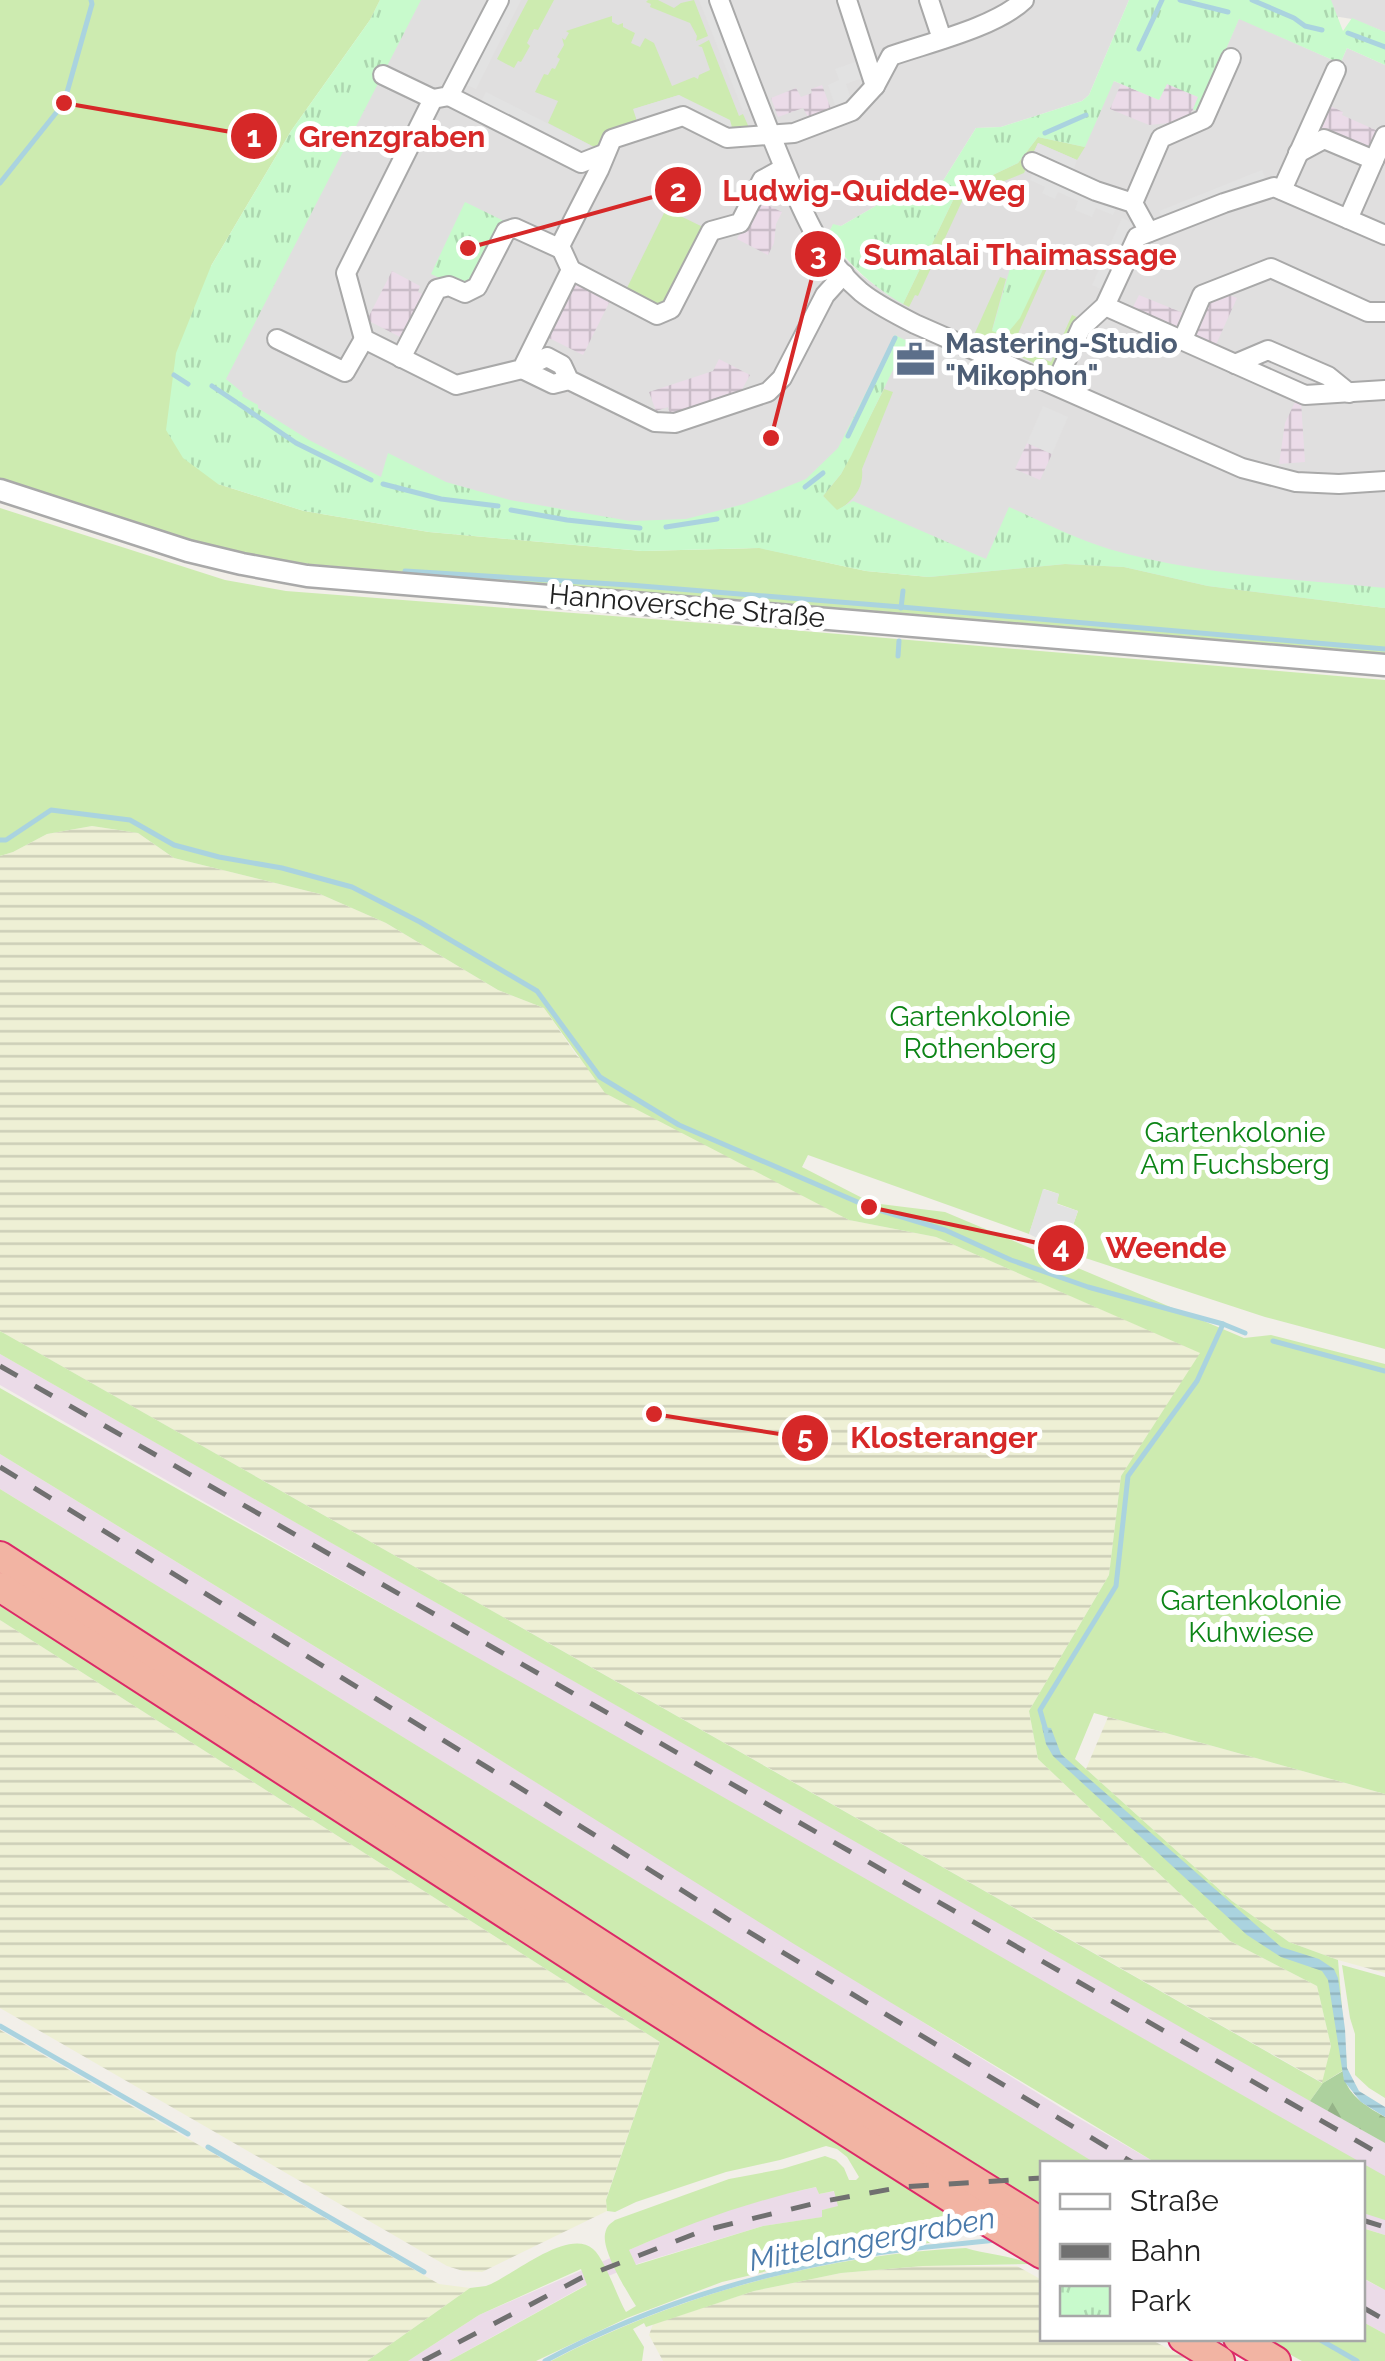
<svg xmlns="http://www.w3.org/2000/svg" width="1385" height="2361" font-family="Raleway,sans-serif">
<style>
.residential{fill:#e0dfdf}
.industrial{fill:url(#industrial-grid)}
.railway{fill:#ebdbe8}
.farmland{fill:url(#farmland-rules)}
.grass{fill:#cdebb0;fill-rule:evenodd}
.forest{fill:url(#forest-firs)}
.park{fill:url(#park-tufts)}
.parking{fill:#e2e2e2}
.water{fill:url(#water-rules)}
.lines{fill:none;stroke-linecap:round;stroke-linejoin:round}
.stream{stroke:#aad3df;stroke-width:5}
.minor-casing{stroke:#a9a9a9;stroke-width:22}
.tertiary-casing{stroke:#a9a9a9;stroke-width:25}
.trunk-casing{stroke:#dc2a67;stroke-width:32}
.minor{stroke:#fff;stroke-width:18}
.tertiary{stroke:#fff;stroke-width:20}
.trunk{stroke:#f2b4a3;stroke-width:28}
.rail{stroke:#707070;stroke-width:5;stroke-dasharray:20 20;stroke-linecap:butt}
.labels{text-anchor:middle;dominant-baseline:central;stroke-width:10;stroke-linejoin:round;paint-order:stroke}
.service-label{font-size:28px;font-weight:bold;fill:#4e5e75;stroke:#fff;text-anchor:start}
.street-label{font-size:28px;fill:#222;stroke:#fff}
.park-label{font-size:28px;fill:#0c8416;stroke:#fff}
.water-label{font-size:30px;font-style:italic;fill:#4a7aab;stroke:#fff}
.leader{fill:none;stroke:#d62828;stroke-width:4}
.callout-dot{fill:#d62828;stroke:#fff;stroke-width:4}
.mark-label{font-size:30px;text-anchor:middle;font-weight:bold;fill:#fff}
.callout-label{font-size:30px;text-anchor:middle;font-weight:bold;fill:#d62828;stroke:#fff;stroke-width:10;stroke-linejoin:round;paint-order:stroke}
</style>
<defs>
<pattern id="industrial-grid" width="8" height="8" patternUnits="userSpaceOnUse" patternTransform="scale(2.5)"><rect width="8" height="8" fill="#ebdbe8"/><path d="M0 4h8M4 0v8" fill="none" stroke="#c9bcc7"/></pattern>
<pattern id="farmland-rules" width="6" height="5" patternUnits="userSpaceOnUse" patternTransform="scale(2.5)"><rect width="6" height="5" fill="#eef0d5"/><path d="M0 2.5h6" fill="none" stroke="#ccceb7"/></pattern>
<pattern id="forest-firs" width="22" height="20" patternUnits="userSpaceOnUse" patternTransform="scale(2.5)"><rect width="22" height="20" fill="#add19e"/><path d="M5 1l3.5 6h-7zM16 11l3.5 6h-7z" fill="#95b388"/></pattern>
<pattern id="park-tufts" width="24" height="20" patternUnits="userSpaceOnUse" patternTransform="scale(2.5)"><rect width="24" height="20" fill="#c8facc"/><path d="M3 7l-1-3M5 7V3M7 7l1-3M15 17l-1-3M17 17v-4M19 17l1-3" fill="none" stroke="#acd6af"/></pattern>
<pattern id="water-rules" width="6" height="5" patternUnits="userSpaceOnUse" patternTransform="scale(2.5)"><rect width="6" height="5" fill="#aad3df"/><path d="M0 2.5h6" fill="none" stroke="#92b5bf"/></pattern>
</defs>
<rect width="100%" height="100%" fill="#f2efe9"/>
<g class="residential">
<polygon points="380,0 1129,0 1089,95 1082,101 1001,127 976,128 938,189 920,194 893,196 841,226 833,225 828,234 845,258 860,274 888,295 957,192 1114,81 1159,100 1167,83 1198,97 1199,112 1239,18 1335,61 1337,71 1347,48 1385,65 1385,608 1351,603 929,577 183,458 166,430"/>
<polygon points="1232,0 1385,0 1385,32 1352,19"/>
</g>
<g class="industrial">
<polygon points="1167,83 1198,97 1188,121 1149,125 1110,109 1121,84 1159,100"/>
<polygon points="822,85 832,112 822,116 820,112 808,117 803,108 778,117 771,98 796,88 801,97 812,93 811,89"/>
<polygon points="1324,103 1343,112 1342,115 1380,132 1373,150 1361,145 1359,149 1313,127"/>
<polygon points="757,200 782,212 776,224 774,243 768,255 737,239"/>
<polygon points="392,271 420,286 418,292 428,297 406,340 367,320"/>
<polygon points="574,275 611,299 583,355 543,335"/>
<polygon points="1224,293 1237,298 1214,349 1196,342 1192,331 1207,298"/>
<polygon points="1139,295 1183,313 1175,331 1131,311"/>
<polygon points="719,359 750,375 740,393 733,395 731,393 670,414 668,407 656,411 649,392 713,371"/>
<polygon points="1295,402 1301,402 1305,462 1279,464 1285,423"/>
<polygon points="1027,443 1052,454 1040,480 1015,469"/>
</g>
<g class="railway">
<polygon points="0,1354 1385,2143 1385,2235 1363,2228 1362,2164 0,1385"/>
<polygon points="0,1454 473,1743 1063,2109 1156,2163 1094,2163 0,1489"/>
<polygon points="869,2185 871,2201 822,2210 823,2217 763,2226 640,2263 584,2286 449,2361 408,2361 479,2315 698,2220 765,2198 817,2187 819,2194"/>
<polygon points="1362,2278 1385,2290 1385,2334 1363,2322"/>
</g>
<g class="farmland">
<polygon points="92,826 138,833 174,858 320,894 386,923 498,990 544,1008 577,1056 849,1220 936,1237 1201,1353 1121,1476 1109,1575 1029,1711 1038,1759 1230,1941 1317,1986 1331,2046 1323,2083 0,1331 0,856 13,852 47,834"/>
<polygon points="0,1620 660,2042 606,2199 607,2211 482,2272 463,2271 447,2266 0,2008"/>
<polygon points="1108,1717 1385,1794 1385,1973 1338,1960 1289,1942 1232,1901 1086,1769"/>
<polygon points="0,2030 439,2284 470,2288 367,2361 0,2361"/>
<polygon points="923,2266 1017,2266 1042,2280 1042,2338 1150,2339 1186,2358 1186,2361 663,2361 649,2335 653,2324 754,2291 841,2273"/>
</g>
<g class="grass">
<polygon points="0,0 380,0 370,20 291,131 211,266 218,484 304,511 429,532 642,551 760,548 866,571 929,577 1065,564 1124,567 1208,586 1385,608 1385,653 309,564 250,556 197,543 0,479"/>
<polygon points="528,0 554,0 538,30 534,29 527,43 530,46 521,62 518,61 514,68 497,59"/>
<polygon points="648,0 658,0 674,8 681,3 694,0 708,36 696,41 697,36 690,23 650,7 651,4 646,2"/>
<polygon points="612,16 612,22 618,25 623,23 623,27 635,33 631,43 640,47 645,38 654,43 672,86 694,77 698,79 699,75 710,70 702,47 698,46 709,40 739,116 743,114 750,130 733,131 679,95 634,109 637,121 608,130 598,149 548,123 558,101 535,92 544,74 548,75 552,68 555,69 560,59 557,57 564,45 562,38 565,40 569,33 566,31"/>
<polygon points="1038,137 1085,147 1077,160 1038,143 1024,173 964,197 918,296 915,295 909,307 903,304 957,192 1018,163"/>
<polygon points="666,209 707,229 667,308 658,311 624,294"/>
<polygon points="1050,252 1053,255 1013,345 1051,362 1072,315 1079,318 1057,367 1049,370 974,335 1000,277 1006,279 992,330 1047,262 1041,255"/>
<path d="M884 389 893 392 862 469C864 489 853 501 837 511L823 496 841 474Z"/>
<polygon points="0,508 225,580 286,591 743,626 1385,680 1385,1349 1265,1317 1064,1251 1078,1211 1056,1203 1059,1194 1044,1189 1029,1234 808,1155 802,1167 872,1203 945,1212 1244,1338 1271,1335 1385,1364 1385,1794 1094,1713 1075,1759 1232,1901 1289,1942 1338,1960 1347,2068 1323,2083 1310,2101 0,1354 0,1331 1322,2083 1331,2046 1317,1986 1230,1941 1038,1759 1029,1711 1109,1575 1121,1476 1200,1353 936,1237 849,1220 605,1093 544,1008 498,990 386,923 320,894 174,858 138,833 92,826 47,834 13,852 0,856"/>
<path d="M0 1388C199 1502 400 1613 600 1727 862 1875 1122 2028 1385 2176V2220L1363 2213 1362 2164 1156 2163 794 1944 473 1743 0 1454Z"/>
<polygon points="0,1489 1095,2163 1042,2164 1042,2209 981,2172 0,1543"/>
<path d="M0 1599 876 2165 962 2223 972 2232 944 2241 830 2256 722 2282 627 2318 536 2361H449L587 2285 581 2269 479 2315 408 2361H367L470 2288C475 2287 481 2287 486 2286 511 2277 568 2227 593 2249 605 2259 617 2297 626 2312L636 2306C626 2290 602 2251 605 2234 607 2225 609 2225 615 2220L729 2179 782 2169 825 2156 836 2160 844 2168 849 2180H856L859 2177 847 2157 837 2149 826 2146 780 2160 726 2172 636 2202 615 2212 607 2211 606 2200 660 2042 0 1620ZM816 2187 819 2194 834 2191 838 2206 822 2210V2217L763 2226 636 2265 629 2250C690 2223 751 2201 816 2187Z"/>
<polygon points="1342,1965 1385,1977 1385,2098 1369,2088 1355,2075 1355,2034 1350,2018"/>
<polygon points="1362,2228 1385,2235 1385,2290 1363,2278"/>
<path d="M966 2248C988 2255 1010 2255 1030 2264L923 2266 841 2273 754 2291 646 2327 644 2323 633 2329 644 2347 642 2361H551C678 2294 823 2255 966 2248Z"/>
<polygon points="1363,2322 1385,2334 1385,2361 1302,2361 1262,2339 1362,2338"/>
</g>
<path class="forest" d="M1343 2071C1345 2094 1366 2106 1385 2117V2143L1310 2101 1323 2083Z"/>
<g class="park">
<path d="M380 0H421L226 379 243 393 242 396 258 405V408L309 440 381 477 388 453 446 482 510 500 630 521 686 519 744 504 806 479 838 448 895 335 907 341 851 456 841 474 823 496 837 510 853 501 986 559 1009 507C1041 521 1075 539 1109 549 1199 575 1292 579 1385 588V608L1208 586 1124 567 1065 564 929 577 866 571 759 548 642 551 429 532 304 511 218 484 183 458 166 430 176 353 211 266 291 131 370 20Z"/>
<path d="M1129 0H1331L1343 31 1352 18 1385 32V65L1347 48 1337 71 1335 61 1239 19 1199 112 1193 109 1198 97 1167 84 1159 100 1114 81 1085 147 1038 137 1018 163 957 192 903 304C873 287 847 264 828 234L833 224 841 226 893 196 920 194 938 189 976 128 1001 127 1082 101 1089 95Z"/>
<polygon points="465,202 506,222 465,290 431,274"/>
<polygon points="1024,254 1041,255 1047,261 1020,318 1005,336 992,331 1011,265"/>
</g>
<g class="parking">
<polygon points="507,0 521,0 476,89 464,84"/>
<polygon points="699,0 711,0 753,106 743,111"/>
<polygon points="858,61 861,71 868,76 846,84 851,99 835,105 828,85 839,80 835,69"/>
<polygon points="486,92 590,145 584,156 481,102"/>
<polygon points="679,95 730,120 733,131 682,106 637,121 633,109"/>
<polygon points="1038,143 1077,160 1074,169 1099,180 1097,184 1122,196 1113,215 1096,208 1092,217 1075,210 1078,201 1058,192 1055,199 1042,193 1045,187 1030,180 1034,169 1027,166"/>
<polygon points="1262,170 1267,182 1164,222 1159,211"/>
<polygon points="1122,218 1133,223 1103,290 1092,285"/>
<polygon points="927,337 985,362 979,374 922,348"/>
<polygon points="1043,406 1068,417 1052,454 1027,443"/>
<polygon points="1043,1189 1059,1194 1057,1204 1078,1211 1064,1251 1029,1234"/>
</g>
<polygon class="water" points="1042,1727 1051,1728 1061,1754 1281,1947 1319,1959 1334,1969 1338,1978 1345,2029 1347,2068 1359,2091 1385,2107 1385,2117 1361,2102 1344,2081 1328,1980 1322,1971 1281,1957 1247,1935 1053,1756 1046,1744"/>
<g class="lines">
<g class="stream">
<polyline points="1180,0 1228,12"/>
<polyline points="1252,0 1294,18 1305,26 1322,30"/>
<polyline points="1348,33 1385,47"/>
<polyline points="1139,49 1162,0"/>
<polyline points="1045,133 1086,115"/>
<polyline points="0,183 64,103 92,4 91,0"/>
<polyline points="174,375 188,384"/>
<polyline points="212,386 236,402"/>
<polyline points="239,404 296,443 371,480"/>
<polyline points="848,436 895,338"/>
<polyline points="383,484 441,499 498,506"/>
<polyline points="805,487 823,473"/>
<polyline points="511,510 567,520 640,528"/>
<polyline points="666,527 717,519"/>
<polyline points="405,571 629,585 901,607 1385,649"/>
<polyline points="901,608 903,591"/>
<polyline points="898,656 899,641"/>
<polyline points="0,840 6,840 51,810 130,820 174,845 219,857 282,868 352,887 420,922 537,991 600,1077 679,1125 869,1207 945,1230 1011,1260 1088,1287 1223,1324 1197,1381 1128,1476 1116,1586 1040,1710 1046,1731"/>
<polyline points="1223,1324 1245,1333"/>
<polyline points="1273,1341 1385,1371"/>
<polyline points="0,2026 188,2134"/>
<polyline points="208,2147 424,2272"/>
<polyline points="1317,2338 1357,2361"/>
<path d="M545 2361C645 2307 753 2274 865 2255 908 2248 952 2245 995 2240"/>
</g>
<defs>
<g id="minor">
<polyline points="499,0 449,96 433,99 346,273 364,339 456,385 522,369 571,270 657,315 671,309 711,231 740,223 762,180 784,168"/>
<path d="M719 0C739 53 759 107 781 160 801 208 820 257 861 292 877 305 896 314 915 324L1242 468 1296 482 1339 484 1385 481"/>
<polyline points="847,0 875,86"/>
<polyline points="929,0 942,39"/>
<polyline points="383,75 433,99"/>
<polyline points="449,96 581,163 604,154"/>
<polyline points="1298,153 1324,139 1374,160 1348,219"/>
<polyline points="1374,160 1385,136"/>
<polyline points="1032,162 1096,191 1133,203 1149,232"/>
<polyline points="1282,190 1336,70"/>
<polyline points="1133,203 1161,138 1204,119 1231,58"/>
<path d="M571 270 560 246 599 170 612 139 683 116 727 138 794 133 852 111 875 86 891 56C928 43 996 27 1024 0"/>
<polyline points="1105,306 1305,395 1385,390"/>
<polyline points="277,339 345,372 364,339"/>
<polyline points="1183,339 1202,295 1271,268 1368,312 1385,312"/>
<polyline points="401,358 437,289 449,286 465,293 477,287 506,231 515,228 561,249"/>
<polyline points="1235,364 1268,350 1328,376 1349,393"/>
<polyline points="569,380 562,365 547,357 522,369 553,384 569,380 655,422 675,423 768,392 782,378 825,295 844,274"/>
<polyline points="1055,385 1081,328 1105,306 1137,237 1224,203 1274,187 1385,235"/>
</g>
<polyline id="tertiary" points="0,490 188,551 242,564 307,576 1385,665"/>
<g id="trunk">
<polyline points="0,1556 753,2043 1042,2223"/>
<polyline points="0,1587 605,1978 987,2221 1042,2254"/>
<polyline points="1183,2338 1220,2361"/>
<polyline points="1238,2338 1276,2361"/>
</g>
</defs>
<use href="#minor" class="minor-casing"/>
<use href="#tertiary" class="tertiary-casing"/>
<use href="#trunk" class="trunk-casing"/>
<use href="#minor" class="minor"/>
<use href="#tertiary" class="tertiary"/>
<use href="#trunk" class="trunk"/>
<g class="rail">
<polyline points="0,1366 1385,2157"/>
<polyline points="0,1467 490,1769 729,1920 1135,2164"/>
<polyline points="1362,2220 1385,2227"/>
<polyline points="1362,2307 1385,2320"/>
<polyline points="423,2361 581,2278 702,2231 820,2202 902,2187 1042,2178"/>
</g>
</g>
<defs>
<symbol id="office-bare" viewBox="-9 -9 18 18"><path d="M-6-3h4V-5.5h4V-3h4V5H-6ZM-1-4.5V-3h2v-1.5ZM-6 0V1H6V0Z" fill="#5c6f8a" stroke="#fff" stroke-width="2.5" paint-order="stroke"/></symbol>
</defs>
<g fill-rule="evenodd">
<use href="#office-bare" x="888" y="332" width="55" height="55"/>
</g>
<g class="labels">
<g class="service-label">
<text x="945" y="343">Mastering-Studio<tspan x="945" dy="32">"Mikophon"</tspan></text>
</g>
<g class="street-label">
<text transform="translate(687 606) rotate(5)">Hannoversche Straße</text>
</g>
<g class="park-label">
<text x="980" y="1016">Gartenkolonie<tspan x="980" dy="32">Rothenberg</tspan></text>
<text x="1235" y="1132">Gartenkolonie<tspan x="1235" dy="32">Am Fuchsberg</tspan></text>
<text x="1251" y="1600">Gartenkolonie<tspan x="1251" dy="32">Kuhwiese</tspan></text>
</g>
<g class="water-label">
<text transform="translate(872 2239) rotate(-10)">Mittelangergraben</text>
</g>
</g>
<path class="leader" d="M64 103L254 136M468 248L678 190M771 438L818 254M869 1207L1061 1248M654 1414L805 1438"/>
<g class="callout-dot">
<circle cx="64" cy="103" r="10"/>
<circle cx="468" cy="248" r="10"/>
<circle cx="771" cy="438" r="10"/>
<circle cx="869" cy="1207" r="10"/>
<circle cx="654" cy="1414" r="10"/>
<circle cx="254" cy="136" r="25"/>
<circle cx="678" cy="190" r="25"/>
<circle cx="818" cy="254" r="25"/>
<circle cx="1061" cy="1248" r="25"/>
<circle cx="805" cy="1438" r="25"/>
</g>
<g class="mark-label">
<text x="254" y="147">1</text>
<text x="678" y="201">2</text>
<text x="818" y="265">3</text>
<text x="1061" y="1258">4</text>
<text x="805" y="1448">5</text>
</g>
<g class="callout-label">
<text x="392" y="147">Grenzgraben</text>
<text x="874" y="201">Ludwig-Quidde-Weg</text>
<text x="1020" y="265">Sumalai Thaimassage</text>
<text x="1166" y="1258">Weende</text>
<text x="944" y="1448">Klosteranger</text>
</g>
<rect x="1040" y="2161" width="325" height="180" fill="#ffffff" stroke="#a7a7a7" stroke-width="2.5"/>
<rect x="1060" y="2194" width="50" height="15" fill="#ffffff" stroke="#a7a7a7" stroke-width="2.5"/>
<text x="1130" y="2211" font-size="30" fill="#222222">Straße</text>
<rect x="1060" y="2244" width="50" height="15" fill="#707070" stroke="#a7a7a7" stroke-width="2.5"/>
<text x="1130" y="2261" font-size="30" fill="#222222">Bahn</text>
<rect x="1060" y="2286" width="50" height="30" fill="url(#park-tufts)" stroke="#a7a7a7" stroke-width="2.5"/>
<text x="1130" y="2311" font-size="30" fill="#222222">Park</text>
</svg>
